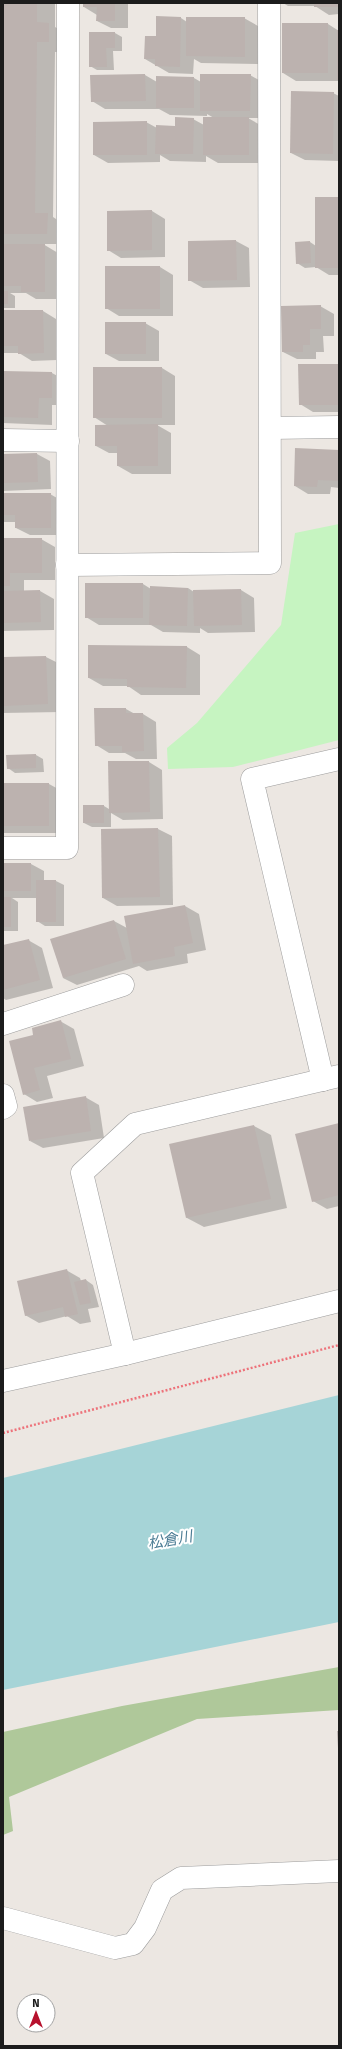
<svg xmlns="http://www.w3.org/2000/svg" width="342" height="2049" font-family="'Fira Sans','Noto Sans JP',sans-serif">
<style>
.forest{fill:#afc89a}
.park{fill:#c6f4c1}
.water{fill:#a6d4d7}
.shadow{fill:#0003}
.building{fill:#bcb2af}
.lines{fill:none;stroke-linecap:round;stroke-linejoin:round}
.minor-casing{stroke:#9d9d9d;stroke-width:23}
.path{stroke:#ed727a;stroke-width:2.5;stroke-dasharray:2 2;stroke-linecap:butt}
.minor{stroke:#fff;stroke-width:22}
.labels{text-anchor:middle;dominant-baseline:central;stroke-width:4;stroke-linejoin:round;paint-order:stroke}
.water-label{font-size:15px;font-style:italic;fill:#4b7c94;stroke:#fff}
</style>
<rect width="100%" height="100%" fill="#ece7e2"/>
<polygon class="forest" points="339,1667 339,1710 197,1719 9,1797 13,1831 3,1835 3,1732 122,1706"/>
<polygon class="park" points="339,524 339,740 233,767 168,769 167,748 197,723 281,625 295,533"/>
<polygon class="water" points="339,1395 339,1622 3,1690 3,1478"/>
<g class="shadow">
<polygon points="3,3 55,3 55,27 67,34 67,52 55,52 53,217 65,225 65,244 43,244 58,253 58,299 36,299 26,293 10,293 15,296 15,308 3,308"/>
<polygon points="84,3 128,3 128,28 111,28 97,21 97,15 84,7"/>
<polygon points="283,3 339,3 339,14 329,15 315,6 288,6"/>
<polygon points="181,18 187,22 244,18 258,26 258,64 201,63 194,59 193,74 169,73 145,59 157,37"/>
<polygon points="328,24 339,31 339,81 296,81 283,73"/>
<polygon points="115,33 122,37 122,51 113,51 114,70 97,70 90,66"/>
<polygon points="145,75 157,82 194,78 201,82 250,75 264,83 263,118 248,118 262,126 262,163 218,163 206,156 206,162 170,161 160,155 160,162 108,163 94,155 146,122 157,128 176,127 193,119 204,125 214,118 207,114 207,116 170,115 159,109 105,109 92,101 91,76"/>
<polygon points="333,93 339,96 339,161 305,160 291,153"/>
<polygon points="339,198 339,275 329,275 316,267 305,268 297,263 310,242 316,246"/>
<polygon points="152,211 165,219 165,257 121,258 108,250"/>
<polygon points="236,241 249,248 250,287 203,288 189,280"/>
<polygon points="160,267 173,275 173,316 119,316 106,308"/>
<polygon points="320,306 334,314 334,336 323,336 324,352 316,352 316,359 297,359 283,352"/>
<polygon points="3,311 43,311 56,319 57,360 32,361 19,353 3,353"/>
<polygon points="145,323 159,331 159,361 119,361 106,354"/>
<polygon points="339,365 339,412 313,412 300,404"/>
<polygon points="162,368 175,376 175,425 157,425 171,433 171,474 132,474 118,466 118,453 109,453 96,446 108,426 94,417"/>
<polygon points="3,372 52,373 65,380 65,405 52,405 52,425 3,423"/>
<polygon points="339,451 339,488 331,487 330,494 308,494 295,486"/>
<polygon points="37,454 50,461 51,489 3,491 3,455"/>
<polygon points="3,494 50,494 64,502 64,535 30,535 16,528 16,522 3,522"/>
<polygon points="3,539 41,539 55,547 55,580 24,580 24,591 40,591 54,599 54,630 3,631"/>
<polygon points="86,584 143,584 151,589 188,588 194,592 241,590 254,598 255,632 208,633 200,628 200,633 163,632 151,625 99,625 86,617"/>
<polygon points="187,647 200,655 200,695 141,695 128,686 103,686 89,678"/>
<polygon points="46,657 60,664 61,712 3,713 3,658"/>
<polygon points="95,709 126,709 135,714 143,714 156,722 157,759 136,759 125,753 109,753 96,745"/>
<polygon points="36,755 43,759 44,772 15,773 8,768"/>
<polygon points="149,762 162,770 163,819 123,820 111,813 111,827 92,827 84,823 104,806 109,809"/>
<polygon points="3,784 49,784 62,791 62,833 3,833"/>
<polygon points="158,829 172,836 173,905 117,906 103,898 102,830"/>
<polygon points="3,864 31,864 44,871 44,881 56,881 64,885 64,926 45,926 37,921 37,898 12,898 18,902 18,931 3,931"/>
<polygon points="185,906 199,914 206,950 187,954 188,963 147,971 139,966 77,985 63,978 114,921 127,928"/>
<polygon points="28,940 42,948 53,988 6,1000 3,998 3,946"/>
<polygon points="60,1021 74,1029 84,1066 47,1076 53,1098 37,1102 24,1094 34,1036"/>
<polygon points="85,1097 99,1105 104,1138 43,1148 30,1141"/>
<polygon points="339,1124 339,1206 327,1209 313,1201"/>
<polygon points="254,1126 271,1135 287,1208 204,1227 187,1218 171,1145"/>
<polygon points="66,1270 80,1278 81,1281 86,1280 93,1285 99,1307 88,1309 91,1322 80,1324 67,1316 39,1323 25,1315"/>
</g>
<g class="building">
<polygon points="3,3 37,3 37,22 49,23 49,42 37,42 35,213 48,213 47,234 3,234"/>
<polygon points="83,3 115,3 115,21 96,21 97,7 83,7"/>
<rect x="314" y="3" width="25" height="4"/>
<polygon points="156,16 181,17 180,67 155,66 155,59 144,59 145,36 156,36"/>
<polygon points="186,17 245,17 245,57 186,56"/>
<rect x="282" y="23" width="46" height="50"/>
<rect x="337" y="30" width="2" height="50"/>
<polygon points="89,32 115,32 115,48 106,48 107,67 89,67"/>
<polygon points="145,74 146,101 91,102 90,75"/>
<polygon points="200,74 251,74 250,111 200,111"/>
<polygon points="156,76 194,77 194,108 156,108"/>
<polygon points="291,91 334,92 333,154 290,153"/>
<polygon points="175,117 194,118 193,154 155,154 156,125 175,126"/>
<rect x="203" y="117" width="46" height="38"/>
<polygon points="147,121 147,155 93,155 93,122"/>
<rect x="315" y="197" width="24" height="71"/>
<polygon points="152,210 152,250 107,251 107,211"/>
<polygon points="236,240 237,280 188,281 188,241"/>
<polygon points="310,241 311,263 296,264 295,242"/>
<polygon points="3,244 45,244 45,292 21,292 21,286 3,286"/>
<rect x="105" y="266" width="55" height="43"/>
<rect x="3" y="291" width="5" height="13"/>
<polygon points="321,305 321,329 310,329 310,345 303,345 303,352 282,352 281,306"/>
<polygon points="3,310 43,310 44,353 18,354 18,346 3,346"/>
<rect x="105" y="322" width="41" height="32"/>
<polygon points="298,364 339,364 339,405 299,405"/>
<rect x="93" y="367" width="69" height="51"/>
<polygon points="3,371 52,372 52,398 39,398 38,418 3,417"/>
<polygon points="158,424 158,466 117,466 117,446 95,446 95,425"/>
<polygon points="295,448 339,450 339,481 318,480 317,487 294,486"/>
<polygon points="37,453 38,482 3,483 3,454"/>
<polygon points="3,493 51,493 51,528 15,528 15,515 3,515"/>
<polygon points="3,538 42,538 42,573 10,573 10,586 3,586"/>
<rect x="85" y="583" width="58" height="35"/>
<polygon points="150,586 188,588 187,626 149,625"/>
<polygon points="241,589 242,625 194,626 193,590"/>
<polygon points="40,590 41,622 3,623 3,591"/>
<polygon points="88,645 187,646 186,688 127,687 127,679 88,678"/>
<polygon points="46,656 48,704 3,706 3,657"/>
<polygon points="94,708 126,708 126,713 143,713 144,751 122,752 122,746 95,746"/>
<polygon points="36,754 36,768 7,769 6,755"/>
<polygon points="108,761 149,761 150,812 109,813"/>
<rect x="3" y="783" width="46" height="43"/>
<rect x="83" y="805" width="21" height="18"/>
<polygon points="158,828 160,897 102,898 101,829"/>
<rect x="3" y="863" width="28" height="28"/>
<rect x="36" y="880" width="20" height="42"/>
<rect x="3" y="897" width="8" height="30"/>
<polygon points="185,905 193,943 174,947 175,956 133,964 124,916"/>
<polygon points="114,920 126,959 63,978 50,939"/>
<polygon points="29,939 40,980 3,990 3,945"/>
<polygon points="61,1020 71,1059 34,1068 40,1090 23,1095 9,1041 33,1035 32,1028"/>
<polygon points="86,1096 91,1131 29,1141 23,1107"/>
<polygon points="339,1123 339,1195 312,1202 295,1134"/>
<polygon points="254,1125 271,1199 186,1218 169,1144"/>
<polygon points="67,1269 78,1314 65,1317 63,1307 25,1316 17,1281"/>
<polygon points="86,1279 91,1303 80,1305 74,1282"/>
<polygon points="337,1731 339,1731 339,1748 338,1748"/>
</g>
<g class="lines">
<defs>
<g id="minor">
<polyline points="271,428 339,427"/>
<polyline points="3,440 68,441"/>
<polyline points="67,565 270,563 269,3"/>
<polyline points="3,848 67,848 68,3"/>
<polyline points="3,1024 123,985"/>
<polyline points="323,1080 252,779 339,759"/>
<polyline points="3,1095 6,1106 3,1108"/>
<polyline points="125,1354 82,1173 135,1124 339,1076"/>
<polyline points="3,1381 125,1354 339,1301"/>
<polyline points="3,1918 115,1948 133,1944 145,1928 162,1890 181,1878 339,1871"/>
</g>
</defs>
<use href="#minor" class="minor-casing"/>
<polyline class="path" points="3,1433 339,1345"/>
<use href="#minor" class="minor"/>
</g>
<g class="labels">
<g class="water-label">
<text transform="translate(170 1540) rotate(-10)">松倉川</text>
</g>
</g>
<rect width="342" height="2049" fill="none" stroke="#1c1c1c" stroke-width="8"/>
<g transform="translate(36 2013)"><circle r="19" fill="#ffffff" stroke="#a4a4a4"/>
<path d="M0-3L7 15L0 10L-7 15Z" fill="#b7112d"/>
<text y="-6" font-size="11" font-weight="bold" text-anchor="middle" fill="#1c1c1c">N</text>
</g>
</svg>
